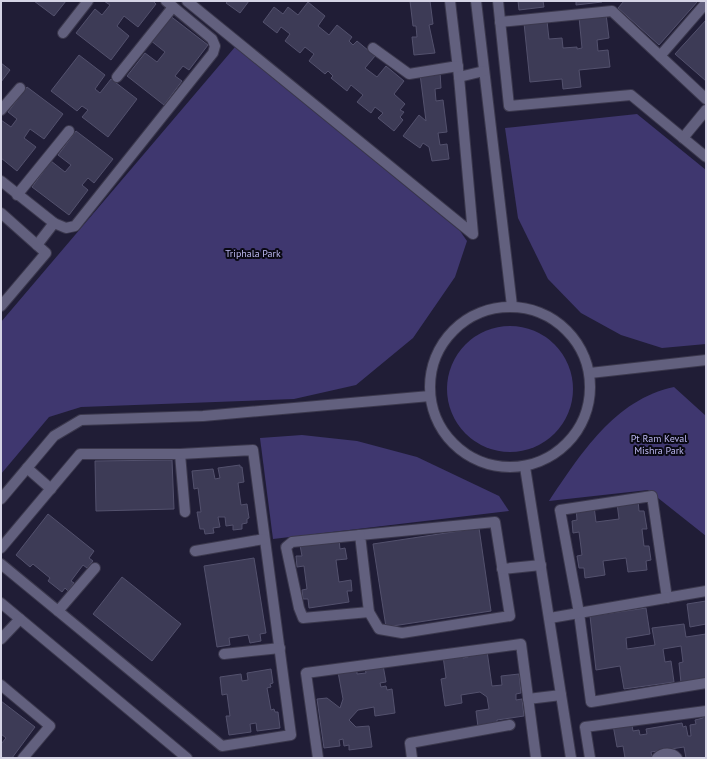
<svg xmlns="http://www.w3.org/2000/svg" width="707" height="759" font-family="'PT Sans',sans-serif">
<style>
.green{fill:#3f376f}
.building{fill:#3d3b56;stroke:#53516d}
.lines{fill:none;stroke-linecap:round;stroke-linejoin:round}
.minor-casing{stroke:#3b384d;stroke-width:12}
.minor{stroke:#62607e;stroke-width:10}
.labels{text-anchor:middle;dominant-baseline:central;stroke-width:4;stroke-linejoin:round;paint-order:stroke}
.park-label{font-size:10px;fill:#bcb8f0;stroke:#0a0914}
</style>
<rect width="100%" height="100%" fill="#201d36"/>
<g class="green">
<polygon points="235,47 460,231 467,241 455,277 413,338 356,385 294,399 81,407 49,417 1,474 1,322"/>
<polygon points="637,114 706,170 706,344 662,348 621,335 581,313 548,279 518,218 505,128"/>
<circle cx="510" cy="389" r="63"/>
<path d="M674 387 706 416V536L648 490 549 501C580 455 615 399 674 387Z"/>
<polygon points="302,435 357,441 417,457 499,496 509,511 273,539 260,438"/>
</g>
<g class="building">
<polygon points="34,1 66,1 54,16"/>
<polygon points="104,1 153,1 156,4 138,27 124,16 117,26 129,36 111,60 76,33 95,9 102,15 110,5"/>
<polygon points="228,1 249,1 240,13 226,3"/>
<polygon points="410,1 430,1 433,24 429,25 435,53 414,55 412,37 417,37 416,26 413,26"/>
<polygon points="518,1 543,1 544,7 519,10"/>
<polygon points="576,1 601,1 602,2 576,5"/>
<polygon points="624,1 698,1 659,45 618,8"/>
<polygon points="308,2 325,16 318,26 329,35 337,25 352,37 349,41 353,45 357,41 375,56 365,68 377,77 386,66 404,81 394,94 405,104 400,110 404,112 400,117 403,120 394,131 378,118 383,113 375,107 371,113 357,102 363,95 351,85 347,91 331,78 333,76 328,71 325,74 309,61 314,54 305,47 300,53 285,41 290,34 281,27 277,33 263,22 274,7 283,14 288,7 298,15"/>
<polygon points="606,14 609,38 597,40 598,51 608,50 610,67 579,70 581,87 563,89 562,79 530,82 524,23 547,21 549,39 562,38 563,48 577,47 577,49 582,48 579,17"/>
<polygon points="169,15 208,45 189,70 183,66 175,76 182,81 164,105 127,76 145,53 157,62 165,52 150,40"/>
<polygon points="706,20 706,81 675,54"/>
<polygon points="79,55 105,75 95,89 100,93 111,79 137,99 108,137 82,117 88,110 82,106 77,111 51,91"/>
<polygon points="1,63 10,70 1,82"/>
<polygon points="440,72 441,88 435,89 436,101 443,100 447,132 438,133 440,145 447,144 449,159 432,161 429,147 423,143 420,148 403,136 419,115 426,121 420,74"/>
<polygon points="27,87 63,114 44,139 30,129 24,138 36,147 17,171 1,158 1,120 11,127 17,119 8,112"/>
<polygon points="76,131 113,159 94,183 88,178 82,185 88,190 69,215 32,187 51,161 65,172 71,165 58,155"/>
<polygon points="172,460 174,509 96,511 95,461"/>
<polygon points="240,465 240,467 242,467 244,482 238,483 241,505 247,504 249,518 247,519 247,523 242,524 242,529 233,530 233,525 226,526 225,517 218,517 220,527 213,528 214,533 205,534 204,529 200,529 197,512 201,512 198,488 194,489 192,471 213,469 215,479 220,478 218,468"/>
<polygon points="638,500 639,511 644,511 647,529 642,529 644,546 649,546 651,560 646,561 647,570 628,572 626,558 603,561 605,575 585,578 584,568 579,568 577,556 582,555 579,532 573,533 572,521 577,520 576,508 594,506 596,522 619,519 617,503"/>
<polygon points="48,514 94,551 89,558 93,561 87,568 83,565 71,581 74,583 68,591 65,588 62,592 48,581 50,578 33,564 30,567 16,555"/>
<polygon points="479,528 491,611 386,627 373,544"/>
<polygon points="339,539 340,549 345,548 347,559 336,560 339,582 351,580 352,591 347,591 349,602 309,608 308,599 303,599 302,590 307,589 304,566 297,567 296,556 302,556 300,545"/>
<polygon points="254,558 266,633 260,634 261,641 250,643 248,635 229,638 230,645 217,647 204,566"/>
<polygon points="122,577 181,624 152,661 93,614"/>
<polygon points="706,601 706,624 690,627 687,604"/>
<polygon points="646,608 650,634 626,638 627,649 655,645 652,628 684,624 686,637 706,634 706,679 681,683 679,663 683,662 681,646 663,649 665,662 671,661 674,682 624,689 620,666 596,670 590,616"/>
<polygon points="487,651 492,686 502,685 501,676 519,674 521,693 516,694 516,700 522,699 524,716 497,720 497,724 478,727 476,711 489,709 487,697 480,692 461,695 462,703 445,706 441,679 446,678 443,656 462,654 463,658 468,657 467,653"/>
<polygon points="383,665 386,682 380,683 381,687 386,686 387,690 392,689 395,713 375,716 374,707 358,710 349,720 356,727 369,726 372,747 349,750 349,745 344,746 343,739 339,740 340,746 324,748 317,699 327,698 340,708 343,699 338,672 357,669 357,674 366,673 365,668"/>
<polygon points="271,669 273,683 270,684 271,687 267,688 271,710 274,709 275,712 278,712 280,728 257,731 256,723 250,724 251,732 229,735 226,716 230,716 227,694 222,695 220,677 241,674 242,681 248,680 247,673"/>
<polygon points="1,701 35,727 12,758 1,758 1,744 6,738 1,734"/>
<polygon points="703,715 706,715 706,758 686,758 684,747 651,752 652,758 625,758 623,746 617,747 613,725 632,725 633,731 639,730 640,735 647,734 646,729 682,723 683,727 686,726 688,736 691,736 690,725 696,724 695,720 703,718"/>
</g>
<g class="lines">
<defs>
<g id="minor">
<polyline points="187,1 473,234 459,77 450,1"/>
<polyline points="476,1 512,306"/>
<polyline points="498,1 509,106 631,95 706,157"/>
<polyline points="500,22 612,11 706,99"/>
<polyline points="63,33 88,1"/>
<polyline points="373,48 409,74 458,66"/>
<polyline points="660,56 706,3"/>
<polyline points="117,77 173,7"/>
<polyline points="459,77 484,71"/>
<polyline points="1,110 20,88"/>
<polyline points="683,138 706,110"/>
<polyline points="1,181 54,223"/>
<polyline points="17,195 69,131"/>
<polyline points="1,213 46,253 1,306"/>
<polyline points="37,245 54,223 66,228 75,226 213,53 215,46 212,39 166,1"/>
<circle cx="510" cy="387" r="80"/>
<polyline points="590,373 706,360"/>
<polyline points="180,454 185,512"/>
<polyline points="525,467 571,758"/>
<polyline points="27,468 51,489"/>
<polyline points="1,499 54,436 81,420 203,416 430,396"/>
<polygon points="495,522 510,616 402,633 379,629 369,612 360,535"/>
<polyline points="360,535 292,542 286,547 299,608 303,618 369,612"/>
<polyline points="1,548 80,454 180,454 253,450 291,735 222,746 1,564"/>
<polyline points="195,551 264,539"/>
<polyline points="502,569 541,565"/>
<polyline points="667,598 652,496 560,510 579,613 591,702 706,683"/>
<polyline points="1,603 187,758"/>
<polyline points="58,611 95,568"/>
<polyline points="550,618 706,591"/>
<polyline points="1,639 20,619"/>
<polyline points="224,654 280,648"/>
<polyline points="1,685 50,726 23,758"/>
<polyline points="528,699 561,695"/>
<polyline points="318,758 306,673 521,644 536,758"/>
<polyline points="412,758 410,743 510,725"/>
<polyline points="590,758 585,727 706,711"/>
<path d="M657 758C663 752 672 752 677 758"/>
</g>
</defs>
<use href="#minor" class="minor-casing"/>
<use href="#minor" class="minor"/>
</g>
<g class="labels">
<g class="park-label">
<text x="253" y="253">Triphala Park</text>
<text x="659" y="438">Pt Ram Keval<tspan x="659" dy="12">Mishra Park</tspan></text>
</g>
</g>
<rect width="707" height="759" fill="none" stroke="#d5d4e5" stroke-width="4"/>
</svg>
